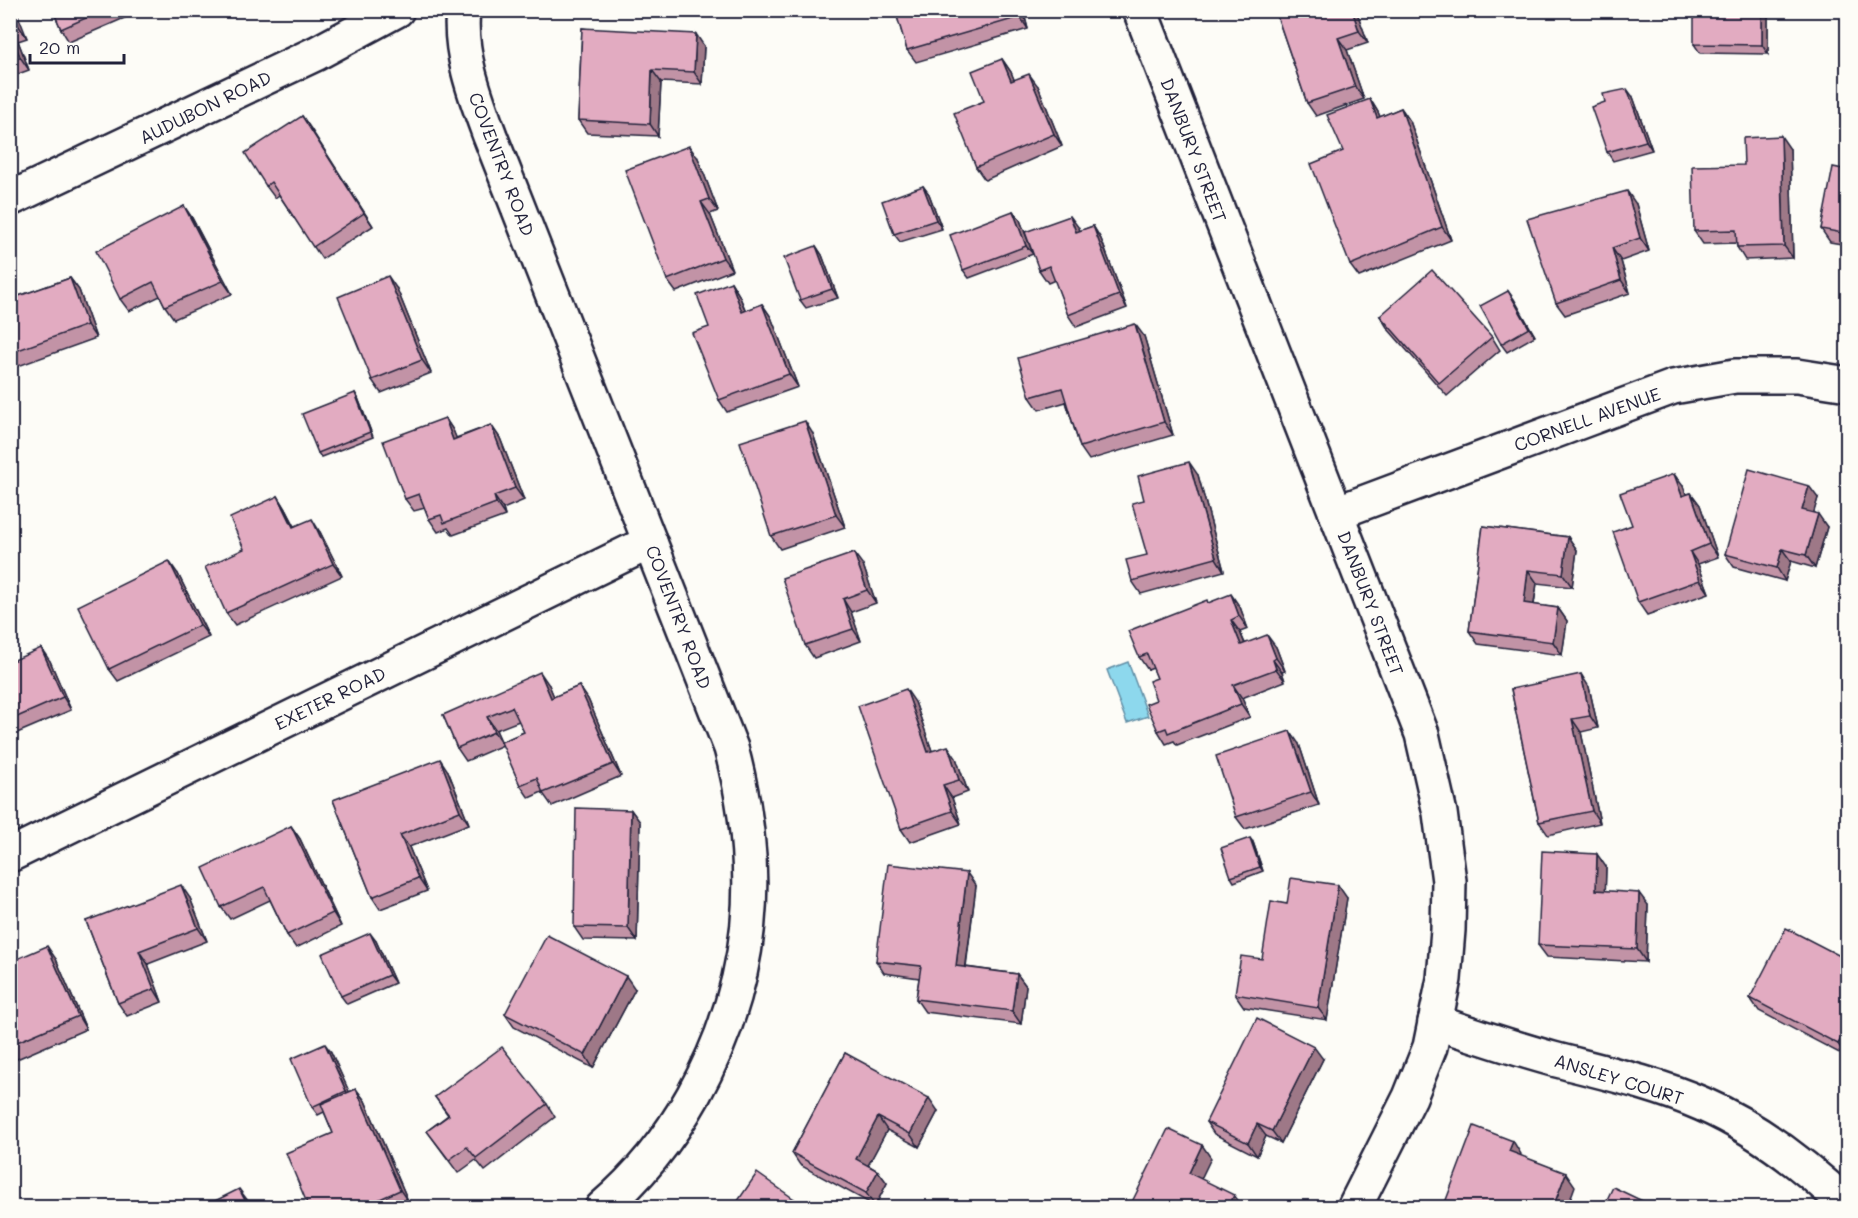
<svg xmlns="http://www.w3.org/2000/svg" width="1858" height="1218" font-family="Mali,sans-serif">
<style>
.water{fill:#8dd8ed;stroke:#628fa6;stroke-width:1.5}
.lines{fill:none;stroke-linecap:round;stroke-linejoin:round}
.minor-casing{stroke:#22223b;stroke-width:38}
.minor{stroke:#fdfcf7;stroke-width:33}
.wall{fill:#c293a6;stroke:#22223b;stroke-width:1.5;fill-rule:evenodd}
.shaded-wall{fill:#9e7887;stroke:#22223b;stroke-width:1.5}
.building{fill:#e2abc1;stroke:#22223b;stroke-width:1.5}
.labels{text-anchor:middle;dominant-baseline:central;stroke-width:5;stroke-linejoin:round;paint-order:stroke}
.street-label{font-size:18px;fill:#22223b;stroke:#fdfcf7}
</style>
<rect width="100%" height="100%" fill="#fdfcf7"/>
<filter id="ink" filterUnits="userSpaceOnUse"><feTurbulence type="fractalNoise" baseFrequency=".0167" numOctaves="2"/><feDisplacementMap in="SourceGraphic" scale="12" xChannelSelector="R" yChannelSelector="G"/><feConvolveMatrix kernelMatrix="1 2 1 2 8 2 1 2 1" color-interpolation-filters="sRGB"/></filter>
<g filter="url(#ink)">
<polygon class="water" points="1128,662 1148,716 1127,723 1107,670"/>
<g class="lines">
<defs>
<g id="minor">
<path d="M463 10C458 52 476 98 490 136L731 748C764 871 755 984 693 1096 669 1139 640 1176 602 1208"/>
<polyline points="1140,10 1422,734 1440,813 1449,881 1448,930 1444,979 1430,1047 1410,1097 1354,1208"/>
<polyline points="10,199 317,53 397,10"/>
<polyline points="1336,513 1673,387 1735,376 1797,376 1848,384"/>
<polyline points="10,855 650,542"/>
<path d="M1435 1022C1474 1035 1513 1048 1553 1059 1603 1072 1654 1083 1702 1104 1757 1128 1805 1165 1848 1206"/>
</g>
</defs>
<use href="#minor" class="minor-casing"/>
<use href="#minor" class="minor"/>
</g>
<g class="wall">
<polygon points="10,10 27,38 18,41 29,70 10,77"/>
<polygon points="53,10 143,10 69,42 61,29"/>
<polygon points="890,10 1023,10 1028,29 916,62 907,50 897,16 894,17"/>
<polygon points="1275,10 1356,10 1368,43 1347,50 1364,99 1316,116 1307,103"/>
<polygon points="1768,12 1768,54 1700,53 1694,44"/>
<polygon points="582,28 704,46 702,84 661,82 658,136 587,133 578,120"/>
<polygon points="1002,59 1011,72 1014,80 1038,86 1062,146 985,180 976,167 984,101"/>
<polygon points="1633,97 1652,150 1613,161 1607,152"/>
<polygon points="1370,99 1378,112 1380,117 1401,108 1410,121 1451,240 1359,277 1350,265 1343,151"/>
<polygon points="302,116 373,226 322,259 279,195 275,198 266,186"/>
<polygon points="1848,146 1848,245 1830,242 1821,229 1843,169"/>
<polygon points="1790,149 1793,258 1745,260 1737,247 1736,243 1703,244 1694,231 1744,165"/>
<polygon points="698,158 718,211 710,214 732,270 676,292 667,280"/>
<polygon points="923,186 929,194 942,229 900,242 894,234"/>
<polygon points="1636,204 1649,251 1621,261 1630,293 1565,315 1556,303"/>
<polygon points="184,206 192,218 232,294 174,319 165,306 160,296 129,311 120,299"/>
<polygon points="1013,211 1020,220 1033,254 969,278 963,270"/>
<polygon points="1093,226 1101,239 1127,308 1076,327 1068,315 1055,280 1048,283 1039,270 1079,228 1080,231"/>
<polygon points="816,246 822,255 838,298 806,308 800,300"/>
<polygon points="70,278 79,290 96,338 10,369 10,299"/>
<polygon points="731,282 739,295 746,311 762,304 771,317 798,387 727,412 719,400 709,327"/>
<polygon points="397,289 431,373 381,393 372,380"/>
<polygon points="1508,291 1535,336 1507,352 1501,344"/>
<polygon points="1380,316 1492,337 1500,350 1447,396 1388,329"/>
<polygon points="1144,336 1173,435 1089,460 1080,447 1066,402 1039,410 1030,397"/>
<polygon points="355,393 358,398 373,437 321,457 318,453"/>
<polygon points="445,418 453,430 456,438 491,425 500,438 524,500 503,509 505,516 453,535 448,528 438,532 429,519 425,508 414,511 405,499"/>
<polygon points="813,434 845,527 780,549 771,536"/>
<polygon points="1198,475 1224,571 1141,594 1132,581 1147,555 1144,500"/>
<polygon points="1683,486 1686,494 1691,493 1700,505 1718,557 1698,564 1709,593 1647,615 1638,602 1632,525"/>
<polygon points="278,496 286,509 295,526 320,532 342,576 235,625 226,613 244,549"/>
<polygon points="1818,498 1813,513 1827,527 1815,568 1791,561 1785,581 1734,567 1725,554"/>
<polygon points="1483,526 1568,537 1577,550 1572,587 1537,583 1534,605 1558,608 1567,621 1562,655 1478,644 1469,631"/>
<polygon points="863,565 876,603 851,612 861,641 814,658 805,645"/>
<polygon points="178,574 209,637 118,681 109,669"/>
<polygon points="1209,603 1240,607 1248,629 1240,632 1245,643 1276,647 1285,671 1282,672 1285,681 1242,698 1250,717 1177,745 1174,741 1166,744 1158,731 1156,700 1157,678 1153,668 1148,670 1139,657"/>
<polygon points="50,661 71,710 10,736 10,662"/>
<path d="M549 685 554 697 579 686 588 699 621 776 552 806 542 792 529 798 520 785 503 745 466 761 457 748 443 715ZM519 721 524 732 501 742 496 730Z"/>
<polygon points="1589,687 1598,728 1581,732 1600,823 1548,835 1539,822 1511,689"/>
<polygon points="915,702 932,751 956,758 968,792 952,798 961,824 910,842 901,829"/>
<polygon points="1299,744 1319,805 1245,829 1236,817"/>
<polygon points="448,771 469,824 409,847 427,891 380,909 372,897 333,800"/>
<polygon points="631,810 640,822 637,941 583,940 574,927"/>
<polygon points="291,826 300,839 341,926 296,948 287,935 270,900 230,919 221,907"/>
<polygon points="1253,842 1263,871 1234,882 1231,877"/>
<polygon points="1606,867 1605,891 1648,905 1646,962 1547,957 1538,945"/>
<polygon points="976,886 966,967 1017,974 1026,986 1021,1024 925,1012 916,999 919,978 884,973 876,961"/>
<polygon points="190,898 207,941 148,964 162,1002 127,1016 118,1003 86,921"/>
<polygon points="1347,898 1327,1020 1244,1007 1235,994 1262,959 1287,904"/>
<polygon points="376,941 395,983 347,1004 341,996"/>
<polygon points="56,959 86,1029 10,1062 10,962"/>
<polygon points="1848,960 1847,1057 1759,1011 1750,998"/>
<polygon points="635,989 593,1068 514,1027 505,1014"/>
<polygon points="331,1052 349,1092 356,1089 365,1101 409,1203 398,1208 309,1208 333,1133 324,1112 318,1115 312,1107"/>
<polygon points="845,1053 938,1111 919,1147 887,1130 868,1165 878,1171 887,1183 875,1206 800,1165 792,1153"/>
<polygon points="1323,1059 1281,1143 1266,1136 1257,1156 1214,1134 1206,1122"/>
<polygon points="435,1097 547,1104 555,1117 485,1171 476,1160 458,1173 427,1131 448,1115"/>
</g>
<g class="shaded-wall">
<polygon points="12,10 16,10 27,38 18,25"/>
<polygon points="1018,10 1023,10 1028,29 1020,17"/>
<polygon points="1352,10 1356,10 1368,43 1359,31"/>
<polygon points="1762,10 1767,10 1768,12 1768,54 1762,45"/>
<polygon points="10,31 18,41 29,70 20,57"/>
<polygon points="696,34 704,46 702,84 694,72"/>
<polygon points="1338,38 1347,50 1364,99 1355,87"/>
<polygon points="1002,59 1011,72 1020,94 1011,81"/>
<polygon points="652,70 661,82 658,136 650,124"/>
<polygon points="1029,74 1038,86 1062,146 1054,134"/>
<polygon points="1627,89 1633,97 1652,150 1646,141"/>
<polygon points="1370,99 1378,112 1386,131 1377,118"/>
<polygon points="1401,108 1410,121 1451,240 1442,227"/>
<polygon points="302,116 311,129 373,226 364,213"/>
<polygon points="1781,136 1790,149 1793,258 1784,246"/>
<polygon points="689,146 698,158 718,211 709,199"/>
<polygon points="923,186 929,194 942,229 936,220"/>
<polygon points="1627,191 1636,204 1649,251 1640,238"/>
<polygon points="701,202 710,214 732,270 723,258"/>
<polygon points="184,206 192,218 232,294 223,281"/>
<polygon points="1013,211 1020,220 1033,254 1026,246"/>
<polygon points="1070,216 1079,228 1085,245 1076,232"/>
<polygon points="1093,226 1101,239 1127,308 1119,295"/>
<polygon points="816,246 822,255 838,298 832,289"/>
<polygon points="1612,248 1621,261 1630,293 1621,280"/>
<polygon points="388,276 397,289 431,373 422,360"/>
<polygon points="70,278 79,290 96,338 87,325"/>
<polygon points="731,282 739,295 751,325 742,312"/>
<polygon points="1508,291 1514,299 1535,336 1529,328"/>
<polygon points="762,304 771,317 798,387 789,374"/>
<polygon points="1135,324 1144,336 1173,435 1164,422"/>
<polygon points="355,393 358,398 373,437 370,432"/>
<polygon points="445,418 453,430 462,452 453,440"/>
<polygon points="805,421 813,434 845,527 836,515"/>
<polygon points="491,425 500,438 524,500 515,488"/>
<polygon points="1189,462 1198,475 1224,571 1216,558"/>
<polygon points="1674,474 1683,486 1691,508 1682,496"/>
<polygon points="1809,486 1818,498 1811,522 1802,510"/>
<polygon points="1691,493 1700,505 1718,557 1709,544"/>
<polygon points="278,496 286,509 301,540 293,527"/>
<polygon points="494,496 503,509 505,516 496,503"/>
<polygon points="1818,514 1827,527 1815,568 1806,555"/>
<polygon points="312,519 320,532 342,576 333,564"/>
<polygon points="1568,537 1577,550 1572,587 1563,574"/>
<polygon points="1782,549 1791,561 1785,581 1777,568"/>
<polygon points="1690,552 1698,564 1709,593 1700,580"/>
<polygon points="854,553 863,565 876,603 867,590"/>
<polygon points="169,561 178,574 209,637 200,625"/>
<polygon points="1528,570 1537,583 1532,616 1524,603"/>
<polygon points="1231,594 1240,607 1248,629 1239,616"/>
<polygon points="843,599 851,612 861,641 853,629"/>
<polygon points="1558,608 1567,621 1562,655 1553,642"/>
<polygon points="1231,620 1240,632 1250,657 1241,645"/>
<polygon points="1267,635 1276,647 1285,671 1276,658"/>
<polygon points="41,648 50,661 71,710 63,697"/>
<polygon points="1273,660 1282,672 1285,681 1276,669"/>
<polygon points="540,672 549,685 560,711 551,698"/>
<polygon points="1581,674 1589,687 1598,728 1590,716"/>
<polygon points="1233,685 1242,698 1250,717 1241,704"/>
<polygon points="579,686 588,699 621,776 613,764"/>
<polygon points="906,689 915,702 937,765 928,752"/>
<polygon points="487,717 496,730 503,745 494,732"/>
<polygon points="1572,719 1581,732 1600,823 1592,811"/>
<polygon points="1290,731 1299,744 1319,805 1311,792"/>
<polygon points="948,746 956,758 968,792 959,780"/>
<polygon points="440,759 448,771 469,824 460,811"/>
<polygon points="943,785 952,798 961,824 952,811"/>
<polygon points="631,810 640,822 637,941 628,928"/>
<polygon points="291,826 300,839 341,926 333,913"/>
<polygon points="400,835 409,847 427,891 418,878"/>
<polygon points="1250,838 1253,842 1263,871 1260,867"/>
<polygon points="1597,854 1606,867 1605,903 1596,890"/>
<polygon points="967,873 976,886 964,979 956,966"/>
<polygon points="181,885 190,898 207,941 198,928"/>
<polygon points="1338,885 1347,898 1327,1020 1318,1008"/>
<polygon points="1639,893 1648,905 1646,962 1637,949"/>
<polygon points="370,933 376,941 395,983 389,975"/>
<polygon points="47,946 56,959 86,1029 78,1016"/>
<polygon points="139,951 148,964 162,1002 154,989"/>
<polygon points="1017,974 1026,986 1021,1024 1012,1011"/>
<polygon points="626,976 635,989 593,1068 585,1055"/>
<polygon points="1848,1027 1848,1056 1847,1057 1838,1044"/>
<polygon points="325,1044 331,1052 353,1100 346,1091"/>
<polygon points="1314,1047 1323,1059 1281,1143 1272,1131"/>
<polygon points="356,1089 365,1101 409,1203 400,1190"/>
<polygon points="929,1098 938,1111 919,1147 910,1134"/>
<polygon points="878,1117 887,1130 865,1171 856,1159"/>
<polygon points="1257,1124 1266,1136 1257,1156 1248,1143"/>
<polygon points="1513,1141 1521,1154 1517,1164 1509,1151"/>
<polygon points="1202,1145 1211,1158 1198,1185 1189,1173"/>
<polygon points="878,1171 887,1183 875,1206 866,1193"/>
<polygon points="1566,1173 1575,1186 1567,1208 1559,1208 1555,1202"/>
<polygon points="239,1189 248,1201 251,1208 249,1208"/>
<polygon points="1234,1195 1243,1207 1243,1208 1228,1208"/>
<polygon points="794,1199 800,1208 789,1208"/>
</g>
<g class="building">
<polygon points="10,10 12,10 18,25 10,28"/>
<polygon points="53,10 104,10 61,29"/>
<polygon points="907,10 1018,10 1020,17 907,50 896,13"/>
<polygon points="1275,10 1352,10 1359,31 1338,38 1355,87 1307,103"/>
<polygon points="1694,10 1762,10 1762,45 1694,44"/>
<polygon points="582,28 696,34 694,72 652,70 650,124 578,120"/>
<polygon points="10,32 20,57 10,61"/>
<polygon points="1002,59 1011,81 1029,74 1054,134 976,167 954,113 984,101 972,71"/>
<polygon points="1627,89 1646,141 1607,152 1591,107 1605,102 1603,94"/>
<polygon points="1370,99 1377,118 1401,108 1442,227 1350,265 1311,164 1343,151 1327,115"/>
<polygon points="302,116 364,213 313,247 271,182 266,186 245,153"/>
<polygon points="1781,136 1784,246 1737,247 1736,230 1694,231 1692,166 1744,165 1743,138"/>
<polygon points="689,146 709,199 701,202 723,258 667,280 625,170"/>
<polygon points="1848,146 1848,234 1821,229 1833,167 1843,169"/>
<polygon points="923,186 936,220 894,234 882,201"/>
<polygon points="1627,191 1640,238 1612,248 1621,280 1556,303 1527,219"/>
<polygon points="184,206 223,281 165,306 153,282 120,299 96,251"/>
<polygon points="1013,211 1026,246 963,270 950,235"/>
<polygon points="1070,216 1076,232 1093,226 1119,295 1068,315 1049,266 1039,270 1025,232"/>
<polygon points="816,246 832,289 800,300 784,258"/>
<polygon points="1432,270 1492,337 1439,383 1380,316"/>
<polygon points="388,276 422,360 372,380 338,297"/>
<polygon points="70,278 87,325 10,353 10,299"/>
<polygon points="731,282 742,312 762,304 789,374 719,400 692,333 709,327 697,295"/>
<polygon points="1508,291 1529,328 1501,344 1480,306"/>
<polygon points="1135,324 1164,422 1080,447 1062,388 1030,397 1018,358"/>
<polygon points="355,393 370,432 318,453 302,414"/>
<polygon points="445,418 453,440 491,425 515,488 494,496 496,503 444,523 441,515 429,519 419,494 405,499 383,441"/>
<polygon points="805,421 836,515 771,536 740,442"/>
<polygon points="1189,462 1216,558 1132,581 1126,560 1147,555 1132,503 1144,500 1138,476"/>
<polygon points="1749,469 1809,486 1802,510 1818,514 1806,555 1782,549 1777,568 1725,554"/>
<polygon points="1674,474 1682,496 1691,493 1709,544 1690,552 1700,580 1638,602 1613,532 1632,525 1620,493"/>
<polygon points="278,496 293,527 312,519 333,564 226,613 205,567 244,549 230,518"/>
<polygon points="1483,526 1568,537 1563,574 1528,570 1524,603 1558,608 1553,642 1469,631"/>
<polygon points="854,553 867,590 843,599 853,629 805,645 782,578"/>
<polygon points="169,561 200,625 109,669 78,606"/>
<polygon points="1231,594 1239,616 1231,620 1241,645 1267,635 1276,658 1273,660 1276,669 1233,685 1241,704 1168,733 1166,728 1158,731 1146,704 1156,700 1149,681 1157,678 1147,654 1139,657 1128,631 1207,600 1208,603"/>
<polygon points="41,648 63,697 10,720 10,662"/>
<polygon points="540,672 551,698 579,686 613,764 543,793 537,778 520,785 501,742 524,732 512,707 487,717 494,732 457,748 443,715"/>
<polygon points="1581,674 1590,716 1572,719 1592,811 1539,822 1511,689"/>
<polygon points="906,689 928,752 948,746 959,780 943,785 952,811 901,829 858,706"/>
<polygon points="1290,731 1311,792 1236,817 1216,756"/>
<polygon points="440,759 460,811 400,835 418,878 372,897 333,800"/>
<polygon points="576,808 631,810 628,928 574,927"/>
<polygon points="291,826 333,913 287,935 264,887 221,907 203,868"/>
<polygon points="1250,838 1260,867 1231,877 1221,848"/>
<polygon points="1542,851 1597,854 1596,890 1639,893 1637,949 1538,945"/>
<polygon points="888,864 967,873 956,966 1017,974 1012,1011 916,999 921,966 876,961"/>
<polygon points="1291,878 1338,885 1318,1008 1235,994 1241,956 1262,959 1271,901 1287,904"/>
<polygon points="181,885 198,928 139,951 154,989 118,1003 86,921"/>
<polygon points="1786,928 1848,960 1848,1027 1838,1044 1750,998"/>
<polygon points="370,933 389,975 341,996 322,954"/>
<polygon points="547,935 626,976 585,1055 505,1014"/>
<polygon points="47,946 78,1016 10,1045 10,962"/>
<polygon points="1257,1018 1314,1047 1272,1131 1257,1124 1248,1143 1206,1122"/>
<polygon points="325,1044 346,1091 312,1107 291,1059"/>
<polygon points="502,1047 547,1104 476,1158 467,1147 449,1160 427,1131 449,1115 435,1097"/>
<polygon points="845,1053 929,1098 910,1134 878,1117 856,1159 878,1171 866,1193 792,1153"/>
<polygon points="356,1089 400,1190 360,1208 309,1208 286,1153 333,1133 321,1104"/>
<polygon points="1474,1126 1513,1141 1509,1151 1566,1173 1555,1202 1565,1206 1565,1208 1443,1208"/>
<polygon points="1168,1129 1202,1145 1189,1173 1234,1195 1228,1208 1129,1208"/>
<polygon points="757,1173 794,1199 789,1208 733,1208"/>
<polygon points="1613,1187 1657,1208 1603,1208"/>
<polygon points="239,1189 249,1208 201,1208"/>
</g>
</g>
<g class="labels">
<g class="street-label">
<text transform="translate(205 107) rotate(-26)">AUDUBON ROAD</text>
<text transform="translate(1194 150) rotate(69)">DANBURY STREET</text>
<text transform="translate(502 164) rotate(69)">COVENTRY ROAD</text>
<text transform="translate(1587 419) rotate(-20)">CORNELL AVENUE</text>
<text transform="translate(1371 603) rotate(69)">DANBURY STREET</text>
<text transform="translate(679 617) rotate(69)">COVENTRY ROAD</text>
<text transform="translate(330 698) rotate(-26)">EXETER ROAD</text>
<text transform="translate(1619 1079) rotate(17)">ANSLEY COURT</text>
</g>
</g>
<rect width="1858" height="1218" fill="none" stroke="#fdfcf7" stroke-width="36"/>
<rect x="18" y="18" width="1822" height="1182" fill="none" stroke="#22223b" stroke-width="2" filter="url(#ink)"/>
<path d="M30 54v9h94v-9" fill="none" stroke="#22223b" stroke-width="3"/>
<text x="39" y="54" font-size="18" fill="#22223b" stroke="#fdfcf7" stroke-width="4.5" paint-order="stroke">20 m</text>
</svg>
